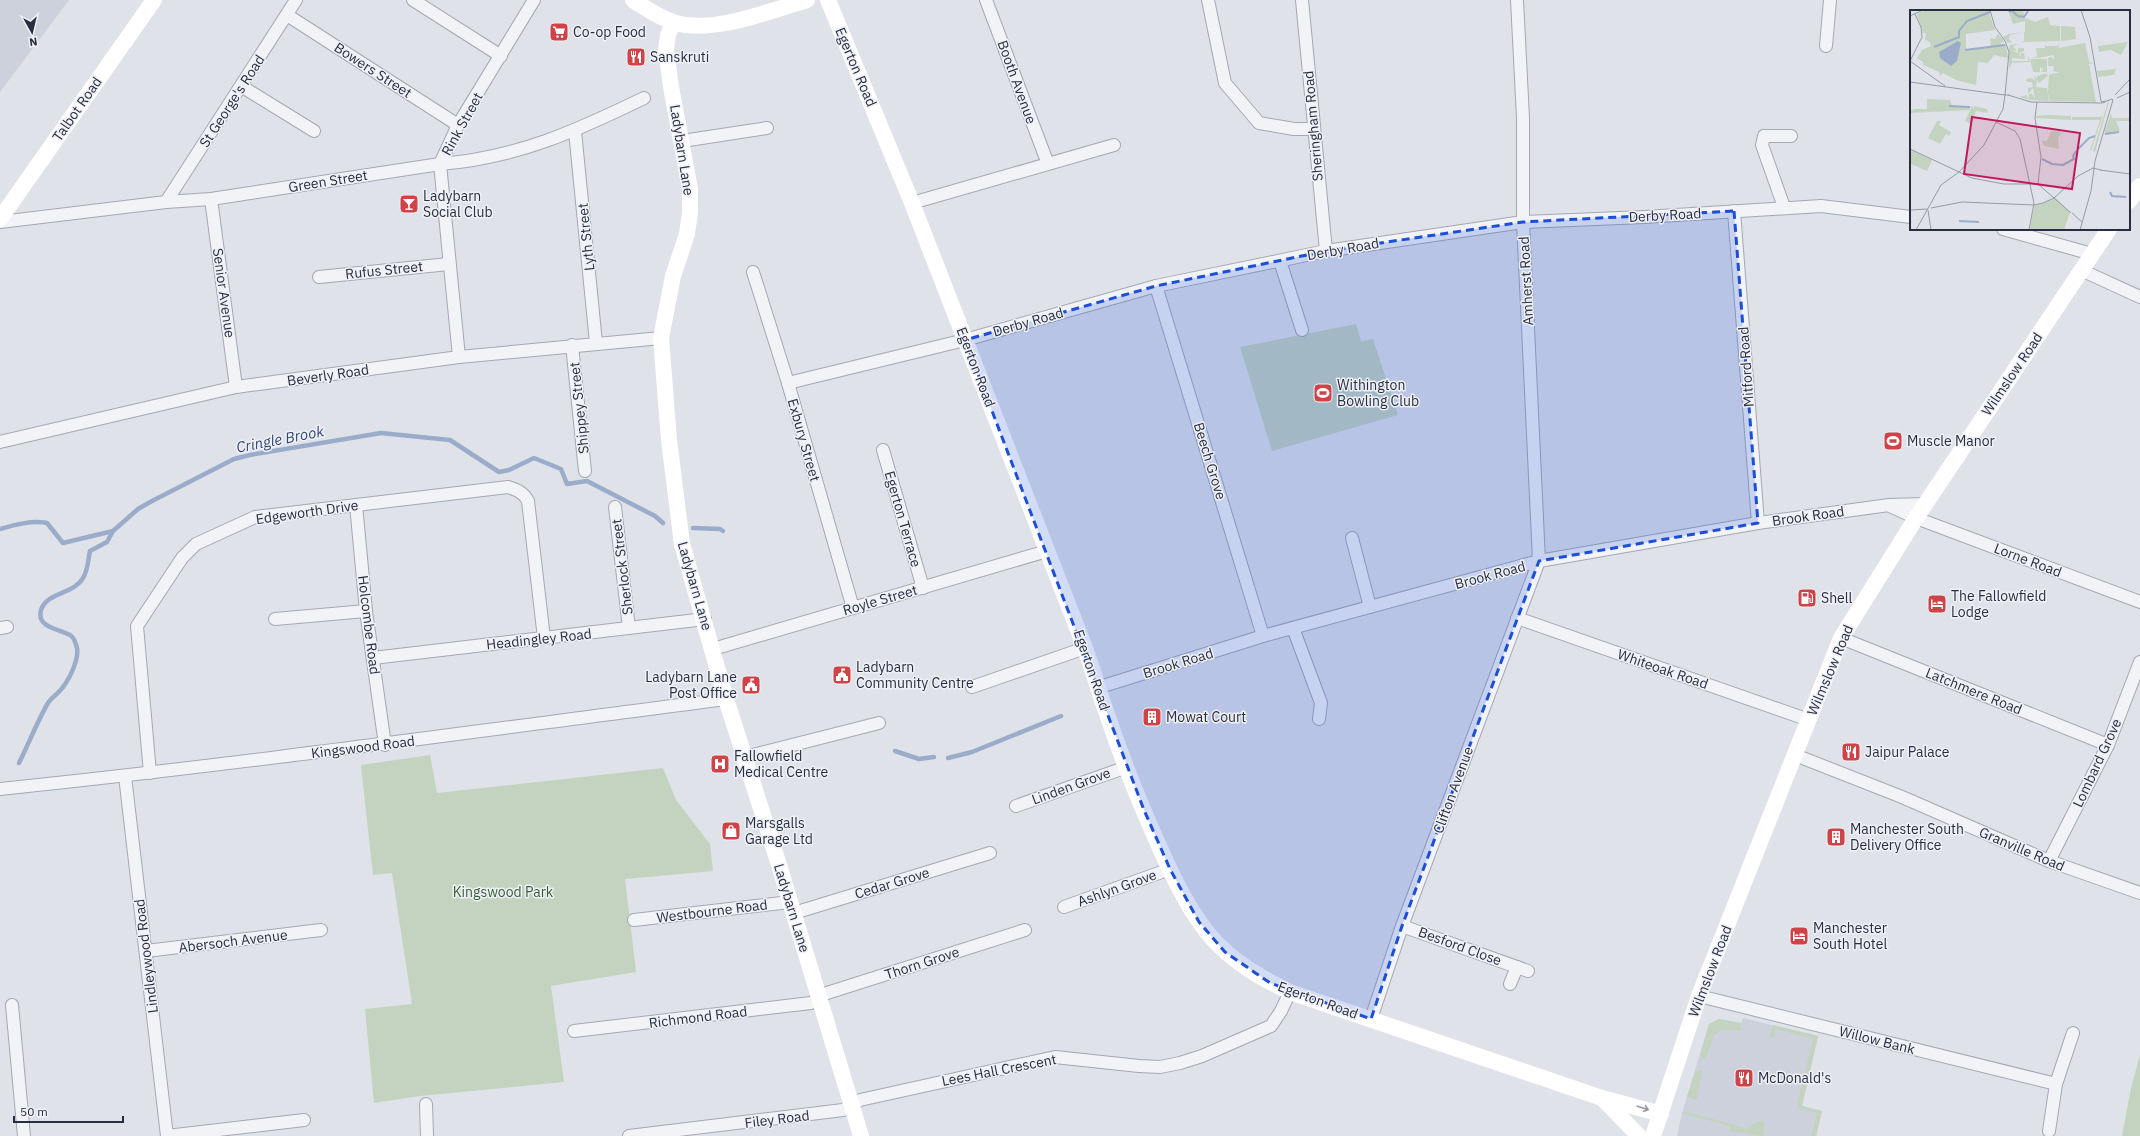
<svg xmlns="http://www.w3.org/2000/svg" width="2140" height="1136" font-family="'IBM Plex Sans',sans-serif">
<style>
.built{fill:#cdd1db}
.green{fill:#c3d3c0}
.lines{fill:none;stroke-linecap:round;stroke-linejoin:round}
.stream{stroke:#9aacc9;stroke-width:4.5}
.street-casing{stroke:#a4a8b3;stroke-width:14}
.street{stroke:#f2f3f7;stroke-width:12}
.secondary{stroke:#fff;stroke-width:16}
.oneway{stroke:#9496a0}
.marked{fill:#1d4ed8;fill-opacity:0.2;stroke:#1d4ed8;stroke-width:3;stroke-dasharray:8 5;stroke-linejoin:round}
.labels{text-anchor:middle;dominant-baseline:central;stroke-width:3;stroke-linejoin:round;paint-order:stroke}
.poi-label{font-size:14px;fill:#282e40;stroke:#eff1f6;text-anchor:start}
.street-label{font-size:14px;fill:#282e40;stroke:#eff1f6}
.park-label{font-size:14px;fill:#385c35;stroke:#eff1f6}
.water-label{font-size:15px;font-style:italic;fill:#324874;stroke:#eff1f6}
.inset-river{fill:none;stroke:#9aacc9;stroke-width:2}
.inset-road{fill:none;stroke:#969aa5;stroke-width:1}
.view{fill:#c2185b;fill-opacity:0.15;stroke:#c2185b;stroke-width:2}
.inset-edge{fill:none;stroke:#282e40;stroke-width:2}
</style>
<rect width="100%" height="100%" fill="#dfe2e9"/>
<g class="built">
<polygon points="0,0 69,0 0,92"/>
<polygon points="1743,1018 1818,1036 1802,1106 1822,1111 1816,1136 1677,1136 1682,1113 1709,1024 1719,1019 1741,1023"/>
</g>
<g class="green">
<polygon points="1356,324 1361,341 1373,339 1398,415 1272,451 1240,347"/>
<polygon points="430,755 437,793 663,768 676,800 710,844 713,871 625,879 636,972 551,986 564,1082 420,1096 374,1103 365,1009 412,1004 392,873 373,875 361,765"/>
<polygon points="1719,1019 1741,1023 1740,1031 1722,1030 1714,1035 1705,1061 1700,1055 1709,1024"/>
<polygon points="1773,1025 1818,1036 1802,1106 1822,1111 1816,1136 1811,1136 1817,1113 1798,1108 1797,1104 1813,1039 1776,1029 1774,1038 1771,1037 1770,1034"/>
<polygon points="2140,1055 2140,1136 2122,1136 2131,1088"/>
<polygon points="1702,1070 1697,1100 1687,1097 1695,1072"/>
<polygon points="1689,1112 1748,1129 1758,1121 1764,1122 1763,1136 1729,1131 1730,1126 1682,1113"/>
</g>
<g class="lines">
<g class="stream">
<polyline points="693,528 720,529 723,531"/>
<path d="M0 529C14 525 32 520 47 523L63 543 113 531"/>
<polyline points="895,751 919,759 934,757"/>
<polyline points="948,758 972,752 1061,716"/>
<path d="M19 763C29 743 37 722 48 703 52 697 59 693 63 687 70 678 79 659 77 648 76 644 74 637 70 635 60 629 36 628 41 610 47 592 74 594 83 578 88 570 88 560 90 551L107 542 113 531 138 509 152 501 234 459 250 455 381 433 450 440 499 472 509 470 534 458 561 469 567 484 587 481 655 516 663 523"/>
</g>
<defs>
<g id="street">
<polyline points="413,0 501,56"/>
<polyline points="986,0 1048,164"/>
<polyline points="1208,0 1225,83 1259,123 1294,129 1313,129"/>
<polyline points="1302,0 1326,251"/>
<polyline points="287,15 458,125"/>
<polyline points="1826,46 1830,0"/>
<polyline points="241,86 314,131"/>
<polyline points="575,131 596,343"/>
<polyline points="682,141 767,128"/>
<polyline points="211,199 236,387"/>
<polyline points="166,202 296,0"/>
<polyline points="912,203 1114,145"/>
<polyline points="1784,207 1762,145 1764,136 1791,136"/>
<polyline points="1734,211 1758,523"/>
<path d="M0 222 166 202 211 199 440 164C517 158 576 131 644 98"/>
<polyline points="2003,229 2092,254"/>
<polyline points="1280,261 1302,330"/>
<polyline points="2081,270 2140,297"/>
<polyline points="753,272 788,383 853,608"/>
<polyline points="319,277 449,264"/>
<polyline points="1156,286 1263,636"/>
<polyline points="572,345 585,471"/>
<polyline points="459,357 440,164 458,125 534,0"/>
<polyline points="788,383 965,340 1156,286 1326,251 1523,222 1644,217 1821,206 1911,217"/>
<polyline points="0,442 236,387 459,357 661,338"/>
<polyline points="883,450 923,588"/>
<polyline points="356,505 366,611 385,745"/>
<polyline points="1890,506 1916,518 2140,602"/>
<polyline points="615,507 629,628"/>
<polyline points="1352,538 1370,607"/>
<polyline points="1517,618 1809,720"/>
<polyline points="275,619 366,611"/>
<polyline points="0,628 7,627"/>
<polyline points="1293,628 1321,703 1319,719"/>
<polyline points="1841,638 2108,745"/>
<polyline points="713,649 1047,551"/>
<polyline points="373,658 705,619"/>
<polyline points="972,687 1085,648"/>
<polyline points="1100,687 1263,636 1539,561 1758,523 1889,505 1925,504"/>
<polyline points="1795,755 1902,797 2049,861 2140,893"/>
<polyline points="745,757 879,723"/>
<path d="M150 773 137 626 182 558 196 544 255 517 508 487C517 490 523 492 528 501L544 638"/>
<polyline points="125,776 167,1136"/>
<path d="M0 789C243 764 484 730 726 699"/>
<polyline points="1016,806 1127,767"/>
<polyline points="2049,861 2108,745 2140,662"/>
<polyline points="1064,907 1170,869"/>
<polyline points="794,913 990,853"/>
<polyline points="634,920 790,902"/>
<polyline points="1402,926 1528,971"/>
<polyline points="146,951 321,930"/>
<polyline points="1510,984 1517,967"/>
<polyline points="1699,996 2056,1084"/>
<polyline points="12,1005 24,1136"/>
<polyline points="1371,1019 1402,926 1539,561 1523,222 1523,118 1517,0"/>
<polyline points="574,1031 811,1003 827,993 1025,930"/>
<polyline points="426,1104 427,1136"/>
<polyline points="2049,1131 2056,1084 2073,1033"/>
<polyline points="167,1136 304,1120"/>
<polyline points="629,1136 843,1110 860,1100 1055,1057 1139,1066 1160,1067 1180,1063 1202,1056 1271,1026 1281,1011 1290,992"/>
</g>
</defs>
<use href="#street" class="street-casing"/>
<use href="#street" class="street"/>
<g class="secondary">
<path d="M633 0C645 8 659 17 673 22 711 35 769 11 807 0"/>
<path d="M828 0 912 203 1085 648C1093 670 1099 692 1107 714 1123 762 1143 811 1164 857 1177 885 1191 914 1212 938 1233 962 1261 978 1290 992L1602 1098 1661 1114"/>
<polyline points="673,23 668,35 666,50 671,87 690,189 690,212 687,234 673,276 661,338 669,440 682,544 726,699 779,865 861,1136"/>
<polyline points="2129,201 2140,186"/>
<polyline points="0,219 154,0"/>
<polyline points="1602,1098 1639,1136"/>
<polyline points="1653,1136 1699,996 1841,638 1916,518 2109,229"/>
</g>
</g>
<defs><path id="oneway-shaft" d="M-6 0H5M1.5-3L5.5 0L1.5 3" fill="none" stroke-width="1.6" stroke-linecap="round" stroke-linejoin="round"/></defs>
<use class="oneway" href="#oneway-shaft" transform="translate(1643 1108) rotate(18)"/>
<path class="marked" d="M1734 211 1758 523 1539 561 1402 926 1371 1019 1270 983 1225 952 1199 922 1170 869 1144 810 965 340 1156 286 1326 251 1523 222Z"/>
<defs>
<symbol id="supermarket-square" viewBox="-11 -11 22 22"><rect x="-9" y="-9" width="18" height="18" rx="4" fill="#cf4348" stroke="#eff1f6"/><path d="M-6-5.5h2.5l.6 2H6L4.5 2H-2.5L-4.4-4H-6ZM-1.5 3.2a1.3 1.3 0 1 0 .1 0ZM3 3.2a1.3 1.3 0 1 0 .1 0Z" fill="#fff"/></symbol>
<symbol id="restaurant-square" viewBox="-11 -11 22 22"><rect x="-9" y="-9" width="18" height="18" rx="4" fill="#cf4348" stroke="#eff1f6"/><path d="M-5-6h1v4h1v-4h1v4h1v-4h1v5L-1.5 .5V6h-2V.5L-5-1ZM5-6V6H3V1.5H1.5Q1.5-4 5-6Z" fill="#fff"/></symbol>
<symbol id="bar-square" viewBox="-11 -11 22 22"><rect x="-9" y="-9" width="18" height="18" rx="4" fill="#cf4348" stroke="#eff1f6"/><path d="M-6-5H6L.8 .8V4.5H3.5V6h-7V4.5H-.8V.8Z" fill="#fff"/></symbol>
<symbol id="stadium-square" viewBox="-11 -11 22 22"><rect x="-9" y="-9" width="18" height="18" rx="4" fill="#cf4348" stroke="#eff1f6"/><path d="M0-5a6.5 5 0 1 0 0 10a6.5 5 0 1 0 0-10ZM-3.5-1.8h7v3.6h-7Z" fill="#fff"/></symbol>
<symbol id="fuel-square" viewBox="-11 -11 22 22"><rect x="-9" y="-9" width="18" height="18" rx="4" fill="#cf4348" stroke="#eff1f6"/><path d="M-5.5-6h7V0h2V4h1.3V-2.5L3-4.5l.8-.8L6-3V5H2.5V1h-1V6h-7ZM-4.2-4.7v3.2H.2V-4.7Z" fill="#fff"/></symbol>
<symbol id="hotel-square" viewBox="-11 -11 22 22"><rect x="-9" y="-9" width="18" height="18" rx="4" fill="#cf4348" stroke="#eff1f6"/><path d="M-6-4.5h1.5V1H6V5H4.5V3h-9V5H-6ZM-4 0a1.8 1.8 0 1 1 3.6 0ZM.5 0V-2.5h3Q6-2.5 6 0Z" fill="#fff"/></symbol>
<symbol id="civic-square" viewBox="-11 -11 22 22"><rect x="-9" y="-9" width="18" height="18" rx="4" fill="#cf4348" stroke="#eff1f6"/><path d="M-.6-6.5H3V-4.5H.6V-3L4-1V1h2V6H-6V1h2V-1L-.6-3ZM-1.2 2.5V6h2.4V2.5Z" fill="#fff"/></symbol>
<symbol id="building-square" viewBox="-11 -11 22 22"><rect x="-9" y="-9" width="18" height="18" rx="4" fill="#cf4348" stroke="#eff1f6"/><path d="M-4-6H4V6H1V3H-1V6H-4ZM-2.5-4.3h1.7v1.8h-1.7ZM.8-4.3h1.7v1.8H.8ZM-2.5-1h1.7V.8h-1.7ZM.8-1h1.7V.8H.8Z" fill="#fff"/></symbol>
<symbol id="hospital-square" viewBox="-11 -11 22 22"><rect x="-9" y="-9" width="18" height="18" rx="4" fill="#cf4348" stroke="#eff1f6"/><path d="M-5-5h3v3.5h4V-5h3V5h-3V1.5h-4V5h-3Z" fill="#fff"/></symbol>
<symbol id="shop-square" viewBox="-11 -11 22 22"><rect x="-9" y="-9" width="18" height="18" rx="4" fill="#cf4348" stroke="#eff1f6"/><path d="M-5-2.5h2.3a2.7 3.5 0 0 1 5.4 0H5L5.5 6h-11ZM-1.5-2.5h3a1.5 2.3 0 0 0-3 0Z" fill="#fff"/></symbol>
</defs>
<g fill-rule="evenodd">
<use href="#supermarket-square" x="548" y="21" width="22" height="22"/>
<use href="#restaurant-square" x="625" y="46" width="22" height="22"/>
<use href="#bar-square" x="398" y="193" width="22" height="22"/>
<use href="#stadium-square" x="1312" y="382" width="22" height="22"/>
<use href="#stadium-square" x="1882" y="430" width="22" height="22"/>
<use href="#fuel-square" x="1796" y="587" width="22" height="22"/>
<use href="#hotel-square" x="1926" y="593" width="22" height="22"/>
<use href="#civic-square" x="831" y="664" width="22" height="22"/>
<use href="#civic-square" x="740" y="674" width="22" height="22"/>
<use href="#building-square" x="1141" y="706" width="22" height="22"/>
<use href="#restaurant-square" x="1840" y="741" width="22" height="22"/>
<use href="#hospital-square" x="709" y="753" width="22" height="22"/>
<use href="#shop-square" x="720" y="820" width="22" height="22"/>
<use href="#building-square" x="1825" y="826" width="22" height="22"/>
<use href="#hotel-square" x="1788" y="925" width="22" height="22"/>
<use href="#restaurant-square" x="1733" y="1067" width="22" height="22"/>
</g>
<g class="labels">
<g class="poi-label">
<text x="573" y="32">Co-op Food</text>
<text x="650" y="57">Sanskruti</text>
<text x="423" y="196">Ladybarn<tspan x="423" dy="16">Social Club</tspan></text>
<text x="1337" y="385">Withington<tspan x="1337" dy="16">Bowling Club</tspan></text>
<text x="1907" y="441">Muscle Manor</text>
<text x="1951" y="596">The Fallowfield<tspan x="1951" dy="16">Lodge</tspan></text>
<text x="1821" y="598">Shell</text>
<text x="856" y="667">Ladybarn<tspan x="856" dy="16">Community Centre</tspan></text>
<text x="737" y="677" text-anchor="end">Ladybarn Lane<tspan x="737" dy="16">Post Office</tspan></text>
<text x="1166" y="717">Mowat Court</text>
<text x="1865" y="752">Jaipur Palace</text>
<text x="734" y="756">Fallowfield<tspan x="734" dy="16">Medical Centre</tspan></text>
<text x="745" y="823">Marsgalls<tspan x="745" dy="16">Garage Ltd</tspan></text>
<text x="1850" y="829">Manchester South<tspan x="1850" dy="16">Delivery Office</tspan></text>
<text x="1813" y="928">Manchester<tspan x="1813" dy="16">South Hotel</tspan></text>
<text x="1758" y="1078">McDonald's</text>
</g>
<g class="street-label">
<text transform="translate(856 67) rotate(67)">Egerton Road</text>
<text transform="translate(373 70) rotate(33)">Bowers Street</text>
<text transform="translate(1017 82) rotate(70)">Booth Avenue</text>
<text transform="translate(232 101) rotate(-57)">St George's Road</text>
<text transform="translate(77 109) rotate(-55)">Talbot Road</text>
<text transform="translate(462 124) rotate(-61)">Rink Street</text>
<text transform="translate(1313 126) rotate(-95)">Sheringham Road</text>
<text transform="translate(682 150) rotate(81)">Ladybarn Lane</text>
<text transform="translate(328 181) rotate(-9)">Green Street</text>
<text transform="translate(1665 215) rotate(-3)">Derby Road</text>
<text transform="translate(586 237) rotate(-96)">Lyth Street</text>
<text transform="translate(1343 249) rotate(-10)">Derby Road</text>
<text transform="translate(384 270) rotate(-6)">Rufus Street</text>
<text transform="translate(1526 281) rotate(-93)">Amherst Road</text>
<text transform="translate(224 293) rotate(82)">Senior Avenue</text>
<text transform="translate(1028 322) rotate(-16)">Derby Road</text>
<text transform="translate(976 367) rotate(69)">Egerton Road</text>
<text transform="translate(1746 367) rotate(-94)">Mitford Road</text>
<text transform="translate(2012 374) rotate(-56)">Wilmslow Road</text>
<text transform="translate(328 375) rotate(-8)">Beverly Road</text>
<text transform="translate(579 408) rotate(-96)">Shippey Street</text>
<text transform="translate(804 440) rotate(74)">Exbury Street</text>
<text transform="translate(1210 461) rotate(73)">Beech Grove</text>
<text transform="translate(307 512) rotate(-8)">Edgeworth Drive</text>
<text transform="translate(1808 516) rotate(-8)">Brook Road</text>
<text transform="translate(903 519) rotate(74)">Egerton Terrace</text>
<text transform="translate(2028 560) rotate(21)">Lorne Road</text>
<text transform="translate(622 567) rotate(-97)">Sherlock Street</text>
<text transform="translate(1490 575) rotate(-15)">Brook Road</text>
<text transform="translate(695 586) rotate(74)">Ladybarn Lane</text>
<text transform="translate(880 600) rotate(-16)">Royle Street</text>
<text transform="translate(369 625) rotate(83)">Holcombe Road</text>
<text transform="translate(539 639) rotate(-6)">Headingley Road</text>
<text transform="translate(1178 663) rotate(-17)">Brook Road</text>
<text transform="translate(1663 669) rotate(19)">Whiteoak Road</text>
<text transform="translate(1092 670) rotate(71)">Egerton Road</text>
<text transform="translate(1830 670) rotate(-67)">Wilmslow Road</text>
<text transform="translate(1974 691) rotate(22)">Latchmere Road</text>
<text transform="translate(363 747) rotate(-7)">Kingswood Road</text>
<text transform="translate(2097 763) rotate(-65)">Lombard Grove</text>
<text transform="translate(1071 786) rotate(-20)">Linden Grove</text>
<text transform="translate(1453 790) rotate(-70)">Clifton Avenue</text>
<text transform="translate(2022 849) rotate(23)">Granville Road</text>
<text transform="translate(892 883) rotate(-17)">Cedar Grove</text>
<text transform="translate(1117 888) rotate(-20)">Ashlyn Grove</text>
<text transform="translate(792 908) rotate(73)">Ladybarn Lane</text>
<text transform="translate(712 911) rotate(-7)">Westbourne Road</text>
<text transform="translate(233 941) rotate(-7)">Abersoch Avenue</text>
<text transform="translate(1460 946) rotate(20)">Besford Close</text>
<text transform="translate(146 956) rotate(-97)">Lindleywood Road</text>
<text transform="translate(922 963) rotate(-18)">Thorn Grove</text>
<text transform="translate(1710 971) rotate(-69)">Wilmslow Road</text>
<text transform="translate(1318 1000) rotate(20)">Egerton Road</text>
<text transform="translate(698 1017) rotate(-7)">Richmond Road</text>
<text transform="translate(1877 1040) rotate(14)">Willow Bank</text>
<text transform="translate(999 1070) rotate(-11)">Lees Hall Crescent</text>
<text transform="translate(777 1119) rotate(-7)">Filey Road</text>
</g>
<g class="park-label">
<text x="503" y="892">Kingswood Park</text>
</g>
<g class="water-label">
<text transform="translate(280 439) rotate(-11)">Cringle Brook</text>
</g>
</g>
<g transform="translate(1910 10)">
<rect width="220" height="220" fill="#dfe2e9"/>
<path d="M16 0H78L85 20 56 24V39L77 37 81 35 80 28 85 29 88 24 94 31 91 33 90 29 91 34 96 35 98 48 84 45 78 53 68 52 66 75 46 70 33 63 30 66 29 62 13 55V52L7 48 12 40 21 36 20 32 15 30 16 23H13L7 4ZM98 0H113L115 8 125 12 138 7 140 15 150 16V31L111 32 114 31V22L100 25 99 29 102 32 98 33 93 27 99 24 115 22V11L103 14ZM151 16 165 17 166 29 151 31ZM148 32 149 38 175 33 179 52 184 53 179 54 186 92 140 91 138 83 139 64 150 63 143 61 144 56H138V48L142 47 144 50V45L128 48 120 47H127L126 38H135V33L136 36H148ZM218 32 211 45 201 40 189 42 188 36ZM109 34 103 36 107 41 101 40 108 43V38H114V41L109 43 110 47 111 43H114L115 49 102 48V51H118V46L120 52 102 53 99 59V36L100 38V35ZM120 49H137V62H131L133 59 130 57V62H123ZM206 59 204 65 188 67 187 61ZM134 64H137L138 66 129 73 127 70 126 77 137 78 139 91 121 90 109 87 116 85 119 89V84H122L125 88 123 78 118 84V78L123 77 122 72H117L116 69 122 68 125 71 124 65 127 69V66ZM17 89 40 90 42 96H61L59 100 0 103V101L5 100 0 99H17ZM199 92 185 142 183 141 198 92ZM62 96 64 99V96L77 99 78 103 66 101 61 114 55 111ZM201 103 202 108H220V111H206L210 121 216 120 194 124ZM193 105 181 141 180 140 190 110H162V107H191ZM126 106 137 105 161 106V110L126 108ZM27 111H31L29 115 41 122 39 126 36 124 30 134 18 128ZM141 121 151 122 150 126 148 127 149 139 134 136 132 131H137ZM1 140 22 150 17 161 1 154ZM146 188 160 202 154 220H120L124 196Z" fill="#c3d3c0"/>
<path d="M48 31 51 33 47 51 41 56 30 48 29 42Z" fill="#9aacc9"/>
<path class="inset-river" d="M99 2 101 0 108 6 114 7 118 1M24 37 49 27V21L57 11 80 2M55 40 95 35M39 96 60 97M195 124 209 122M168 139 179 128 185 126M132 149 142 154 153 155 164 149 163 146 166 141M200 182 202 186 216 187M49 211 69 212"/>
<path class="inset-road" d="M171 0 180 27 191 91M0 6 13 0M0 51 12 27 11 17 5 4M0 51 35 76M0 72 95 85 99 42 95 31 85 17 80 0M98 85 121 92 192 93M205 85 220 69M207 88 220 82M127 92 125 108 131 147 128 174M86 112 105 121 110 129 124 193 119 220M0 139 62 168 94 174H128L161 203M0 145V187M190 160 220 164M21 198 52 192 124 195 133 193 144 188 168 166 183 158 191 160M0 200 17 199M18 200 21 220M162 203 172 212M6 220 31 175 49 162 74 135 93 99 95 85H99M170 220 181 181 185 151 203 90 202 89 197 91 193 93 191 92 196 91"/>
<path class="view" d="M62 107 170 123 162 179 54 164Z"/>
<rect width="220" height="220" class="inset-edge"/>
</g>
<g transform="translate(32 32) rotate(172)" stroke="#eff1f6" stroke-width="3" paint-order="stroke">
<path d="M0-3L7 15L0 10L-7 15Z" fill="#282e40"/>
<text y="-6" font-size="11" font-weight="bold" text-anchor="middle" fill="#282e40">N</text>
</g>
<path d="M14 1116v6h109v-6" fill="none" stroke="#282e40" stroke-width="2"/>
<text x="20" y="1116" font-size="12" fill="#282e40" stroke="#eff1f6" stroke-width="3" paint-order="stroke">50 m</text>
</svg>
